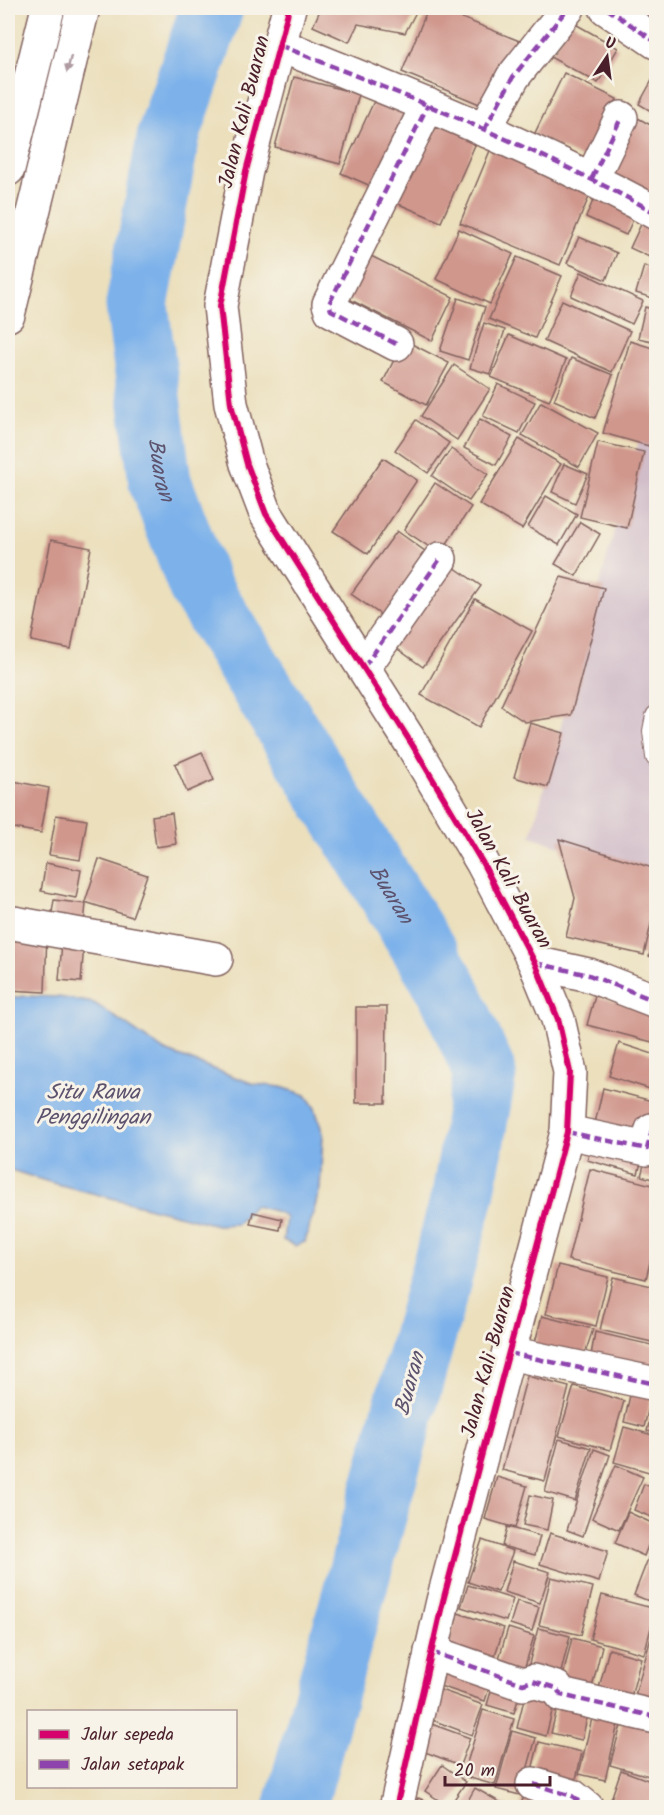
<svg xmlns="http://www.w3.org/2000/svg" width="664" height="1815" font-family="Kalam,sans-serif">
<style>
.industrial{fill:#d1bdc9}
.water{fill:#7cb1ea;stroke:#63688a;stroke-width:1.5}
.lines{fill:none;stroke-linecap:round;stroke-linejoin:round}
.river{stroke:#7cb1ea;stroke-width:63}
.building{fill:#d0978d}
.service-casing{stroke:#82625e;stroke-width:22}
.minor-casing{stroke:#82625e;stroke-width:36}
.service{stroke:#fff;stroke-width:20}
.minor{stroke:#fff;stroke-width:33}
.quiet{stroke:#8e44ad;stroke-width:4.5;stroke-dasharray:9 4.5;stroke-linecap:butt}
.cycleway-casing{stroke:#f7f3e8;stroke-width:10}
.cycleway{stroke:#d6006c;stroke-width:6}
.oneway{fill:#ae9aa0}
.labels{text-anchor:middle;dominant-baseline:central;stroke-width:6;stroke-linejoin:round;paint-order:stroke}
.street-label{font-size:21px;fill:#4a1f2b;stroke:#f7f3e8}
.water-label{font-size:22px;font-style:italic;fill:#5c526e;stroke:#f7f3e8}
</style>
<rect width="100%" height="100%" fill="#f7f3e8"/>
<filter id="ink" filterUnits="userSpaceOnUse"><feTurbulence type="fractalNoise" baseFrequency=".0167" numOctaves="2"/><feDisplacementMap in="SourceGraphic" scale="12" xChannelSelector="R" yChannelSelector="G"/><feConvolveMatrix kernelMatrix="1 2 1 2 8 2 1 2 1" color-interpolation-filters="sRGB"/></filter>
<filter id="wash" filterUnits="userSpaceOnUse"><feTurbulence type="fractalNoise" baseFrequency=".008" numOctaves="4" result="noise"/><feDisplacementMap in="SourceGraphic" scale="24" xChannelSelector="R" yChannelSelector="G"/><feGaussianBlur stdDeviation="1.35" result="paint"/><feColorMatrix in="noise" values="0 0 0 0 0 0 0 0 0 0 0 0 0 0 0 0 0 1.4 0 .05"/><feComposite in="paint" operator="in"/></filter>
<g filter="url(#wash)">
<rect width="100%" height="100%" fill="#ebdfbc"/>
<polygon class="industrial" points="656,378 656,881 531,836"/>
<path class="water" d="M24 996 58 997 94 1003 165 1051 254 1084 281 1087 306 1095 315 1108 323 1134 320 1189 305 1242 295 1246 283 1240 286 1218C279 1210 265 1209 254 1206L237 1224 217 1225 49 1182 8 1169V999Z"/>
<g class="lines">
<path class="river" id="s1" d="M212 8 169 134 137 305 160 482 200 587 447 987 485 1073 463 1195 295 1808"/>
</g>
<g id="blocks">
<g class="building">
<polygon points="321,8 418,8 405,33 358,24 349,42 313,26"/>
<polygon points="428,8 437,8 522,42 494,110 402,72"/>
<polygon points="570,21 618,48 598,83 550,57"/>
<polygon points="564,73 617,99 587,161 534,135"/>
<polygon points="656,73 656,114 639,104"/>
<polygon points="294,77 359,94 340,164 275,147"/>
<polygon points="375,99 413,117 380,190 341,173"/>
<polygon points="432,116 479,136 441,222 394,202"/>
<polygon points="636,117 656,128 656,199 603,181"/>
<polygon points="494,141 595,183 560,265 460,223"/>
<polygon points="595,196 635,215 626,235 586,217"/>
<polygon points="644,218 656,223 656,260 630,248"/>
<polygon points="459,229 513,254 490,304 436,279"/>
<polygon points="579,237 617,253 606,280 567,263"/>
<polygon points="365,253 453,297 432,341 343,296"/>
<polygon points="517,257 562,276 535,338 489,319"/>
<polygon points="644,266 656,270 656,299 636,293"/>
<polygon points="581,272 643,301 632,324 571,296"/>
<polygon points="458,298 485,307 468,360 440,351"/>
<polygon points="562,300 630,331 612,372 544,341"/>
<polygon points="645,307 656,310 656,342 638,338"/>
<polygon points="484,323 505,330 490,374 470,368"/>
<polygon points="509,335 566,360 549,401 491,377"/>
<polygon points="404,340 449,363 426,405 383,382"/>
<polygon points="630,341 656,349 656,421 649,446 603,433"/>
<polygon points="571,358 613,375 595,418 554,400"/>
<polygon points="454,365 490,389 457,440 421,416"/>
<polygon points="498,384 535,402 519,433 483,416"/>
<polygon points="541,402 598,433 579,467 522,435"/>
<polygon points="480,419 512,437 496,465 464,448"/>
<polygon points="416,420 449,443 428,473 395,450"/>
<polygon points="519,439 561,464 522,529 479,504"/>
<polygon points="598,442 644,452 627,528 580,517"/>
<polygon points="451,449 488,474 469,501 432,476"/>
<polygon points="383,458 417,480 368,554 333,531"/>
<polygon points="564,464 588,474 575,503 552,492"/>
<polygon points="435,483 471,507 440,554 404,530"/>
<polygon points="546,496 577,514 559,545 528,527"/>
<polygon points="580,522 600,534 576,576 555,564"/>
<polygon points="397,531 436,559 390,621 351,594"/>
<polygon points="51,540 91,548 71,649 31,641"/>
<polygon points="445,561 481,586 423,667 388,642"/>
<polygon points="561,577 604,588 571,715 525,722 501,706"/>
<polygon points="475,599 532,631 479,727 421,695"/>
<polygon points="530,723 564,733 548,787 514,777"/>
<polygon points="202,752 214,780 187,792 175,764"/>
<polygon points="8,780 49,788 41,833 8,827"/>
<polygon points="172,813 176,844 156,847 152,816"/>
<polygon points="56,815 87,820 80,860 49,855"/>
<polygon points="559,839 656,869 656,902 644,955 566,937 575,898"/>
<polygon points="99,859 147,875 132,917 85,902"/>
<polygon points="46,863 81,870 76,898 41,891"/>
<polygon points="54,900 86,904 84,923 51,919"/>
<polygon points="656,929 656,959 649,956"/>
<polygon points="8,930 47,932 45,992 8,990"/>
<polygon points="62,942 84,944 81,982 59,980"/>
<polygon points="595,996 656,1012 656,1043 587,1025"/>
<polygon points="356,1007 387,1007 386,1103 356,1103"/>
<polygon points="619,1043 656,1055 656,1091 609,1076"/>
<polygon points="603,1088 656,1102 647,1145 593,1132"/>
<polygon points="652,1135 656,1136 656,1180 641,1176"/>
<polygon points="593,1138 644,1152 638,1174 587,1160"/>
<polygon points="590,1169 656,1186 656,1237 646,1279 568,1260"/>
<polygon points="253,1212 282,1219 280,1230 250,1224"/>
<polygon points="558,1265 608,1277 596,1326 546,1314"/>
<polygon points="613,1277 656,1287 656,1343 600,1330"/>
<polygon points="542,1316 593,1329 582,1363 533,1350"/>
<polygon points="595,1332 656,1346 656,1376 590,1361"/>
<polygon points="527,1376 569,1387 545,1481 502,1470"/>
<polygon points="574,1386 624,1401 610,1450 559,1436"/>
<polygon points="631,1391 652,1395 644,1427 624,1422"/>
<polygon points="656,1396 656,1433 647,1431"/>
<polygon points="624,1427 656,1436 656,1474 614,1462"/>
<polygon points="559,1439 591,1448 575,1501 545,1492"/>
<polygon points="594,1449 610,1455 583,1536 567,1530"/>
<polygon points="616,1465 643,1477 619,1530 592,1518"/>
<polygon points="497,1477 527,1486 515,1528 485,1519"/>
<polygon points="644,1484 656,1489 656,1519 634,1510"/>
<polygon points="530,1495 553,1500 547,1530 523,1525"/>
<polygon points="628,1512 656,1525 644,1556 615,1543"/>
<polygon points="507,1527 540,1536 535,1555 502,1546"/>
<polygon points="550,1533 608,1551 599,1582 540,1564"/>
<polygon points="482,1540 513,1551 498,1592 468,1582"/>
<polygon points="653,1546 656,1547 656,1604 634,1595"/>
<polygon points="513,1561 550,1572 540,1603 504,1592"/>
<polygon points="551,1577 593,1587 581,1635 539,1625"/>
<polygon points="468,1585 513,1599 506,1621 461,1607"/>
<polygon points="602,1595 656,1609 644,1654 590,1639"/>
<polygon points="517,1601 539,1607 532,1631 510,1624"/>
<polygon points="458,1613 504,1628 491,1667 446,1652"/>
<polygon points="656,1620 656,1705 634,1699"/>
<polygon points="508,1628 534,1636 521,1680 495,1672"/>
<polygon points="538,1628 570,1636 558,1684 526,1676"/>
<polygon points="572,1638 602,1646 589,1700 559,1693"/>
<polygon points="609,1649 641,1658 629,1705 597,1696"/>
<polygon points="449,1661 493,1675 485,1701 440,1686"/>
<polygon points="495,1678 522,1686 514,1713 487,1705"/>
<polygon points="528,1683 557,1691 546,1736 517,1728"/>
<polygon points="438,1689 483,1705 472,1735 427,1718"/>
<polygon points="560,1696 590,1704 582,1740 551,1733"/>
<polygon points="595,1705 621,1711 605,1780 579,1774"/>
<polygon points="483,1710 514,1719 495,1785 463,1776"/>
<polygon points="625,1711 656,1720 656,1778 610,1765"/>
<polygon points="426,1722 470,1738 460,1765 417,1749"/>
<polygon points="512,1731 536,1738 520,1795 496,1789"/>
<polygon points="539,1742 582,1752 573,1793 529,1782"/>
<polygon points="442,1765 466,1782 449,1807 425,1791"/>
<polygon points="621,1770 656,1783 656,1794 652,1808 608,1808"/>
<polygon points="527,1785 564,1808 521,1805"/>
<polygon points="475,1788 510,1808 472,1808 466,1804"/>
<polygon points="418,1798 441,1807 441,1808 414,1808"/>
</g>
</g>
</g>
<g filter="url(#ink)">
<use href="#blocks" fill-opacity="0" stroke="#82625e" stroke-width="1.5"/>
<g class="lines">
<defs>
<polyline id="service" points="656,716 653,731 656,757"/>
<g id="minor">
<polyline points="289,8 246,171 220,306 231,404 247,464 266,514 413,746 482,862 535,963 558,1019 570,1072 567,1132 443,1601 396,1808"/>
<polyline points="606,8 656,42"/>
<path d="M279 45C407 96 535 147 656 213"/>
<polyline points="484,130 513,77 568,8"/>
<polyline points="8,169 48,8"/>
<polyline points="592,178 621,118"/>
<polyline points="8,315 83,8"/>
<polyline points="396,344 331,310 329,304 428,105"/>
<polyline points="364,667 440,559"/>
<polyline points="8,922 216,959"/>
<polyline points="535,963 589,975 656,1001"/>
<polyline points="567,1132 647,1149 652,1130 656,1131"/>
<polyline points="509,1353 656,1384"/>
<polyline points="431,1652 523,1684 533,1681 556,1688 561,1695 656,1717"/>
<polyline points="533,1784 572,1796 587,1808"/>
</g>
</defs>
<use href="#service" class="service-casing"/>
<use href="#minor" class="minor-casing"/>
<use href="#service" class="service"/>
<use href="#minor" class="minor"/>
<g class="quiet">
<polyline points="606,8 656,42"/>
<path d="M279 45C407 96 535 147 656 213"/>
<polyline points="484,130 513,77 568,8"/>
<polyline points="592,178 621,118"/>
<polyline points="396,344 331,310 329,304 428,105"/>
<polyline points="364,667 440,559"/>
<polyline points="535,963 589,975 656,1001"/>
<polyline points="567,1132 647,1149 652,1130 656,1131"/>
<polyline points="509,1353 656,1384"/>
<polyline points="431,1652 523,1684 533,1681 556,1688 561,1695 656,1717"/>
<polyline points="533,1784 572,1796 587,1808"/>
</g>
<defs>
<polyline id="cycleway" points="289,8 246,171 220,306 231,404 247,464 266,514 413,746 482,862 535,963 558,1019 570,1072 567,1132 443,1601 396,1808"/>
</defs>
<use href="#cycleway" class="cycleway-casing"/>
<use href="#cycleway" class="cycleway"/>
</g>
<defs><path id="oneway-solid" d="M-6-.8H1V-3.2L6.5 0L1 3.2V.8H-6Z" transform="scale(1.5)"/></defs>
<use class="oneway" href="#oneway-solid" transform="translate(69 64) rotate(104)"/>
</g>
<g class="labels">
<g class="street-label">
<text transform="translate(245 112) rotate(-76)">Jalan Kali Buaran</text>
<text transform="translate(508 879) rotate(61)">Jalan Kali Buaran</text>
<text transform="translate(489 1362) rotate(-75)">Jalan Kali Buaran</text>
</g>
<g class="water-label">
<text stroke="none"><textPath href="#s1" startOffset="474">Buaran</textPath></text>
<text stroke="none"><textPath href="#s1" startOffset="960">Buaran</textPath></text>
<text x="93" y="1093">Situ Rawa<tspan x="93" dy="25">Penggilingan</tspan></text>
<text transform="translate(411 1384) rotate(-75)">Buaran</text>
</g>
</g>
<rect width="664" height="1815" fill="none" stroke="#f7f3e8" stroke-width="30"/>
<rect x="27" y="1710" width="210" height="78" fill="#f7f3e8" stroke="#b29e9c" stroke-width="1.5"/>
<rect x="39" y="1730" width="30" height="9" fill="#d6006c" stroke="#b29e9c" stroke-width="1.5"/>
<text x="81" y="1740" font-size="18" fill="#4a1f2b">Jalur sepeda</text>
<rect x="39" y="1760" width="30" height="9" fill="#8e44ad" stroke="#b29e9c" stroke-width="1.5"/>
<text x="81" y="1770" font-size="18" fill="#4a1f2b">Jalan setapak</text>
<g transform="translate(607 57) rotate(13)" stroke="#f7f3e8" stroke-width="4.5" paint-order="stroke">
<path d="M0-4.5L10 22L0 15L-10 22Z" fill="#4a1f2b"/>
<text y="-9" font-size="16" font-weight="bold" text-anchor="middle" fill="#4a1f2b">U</text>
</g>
<path d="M445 1776v9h105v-9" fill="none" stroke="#4a1f2b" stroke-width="3"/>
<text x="454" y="1776" font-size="18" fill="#4a1f2b" stroke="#f7f3e8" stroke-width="4.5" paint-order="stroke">20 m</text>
</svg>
